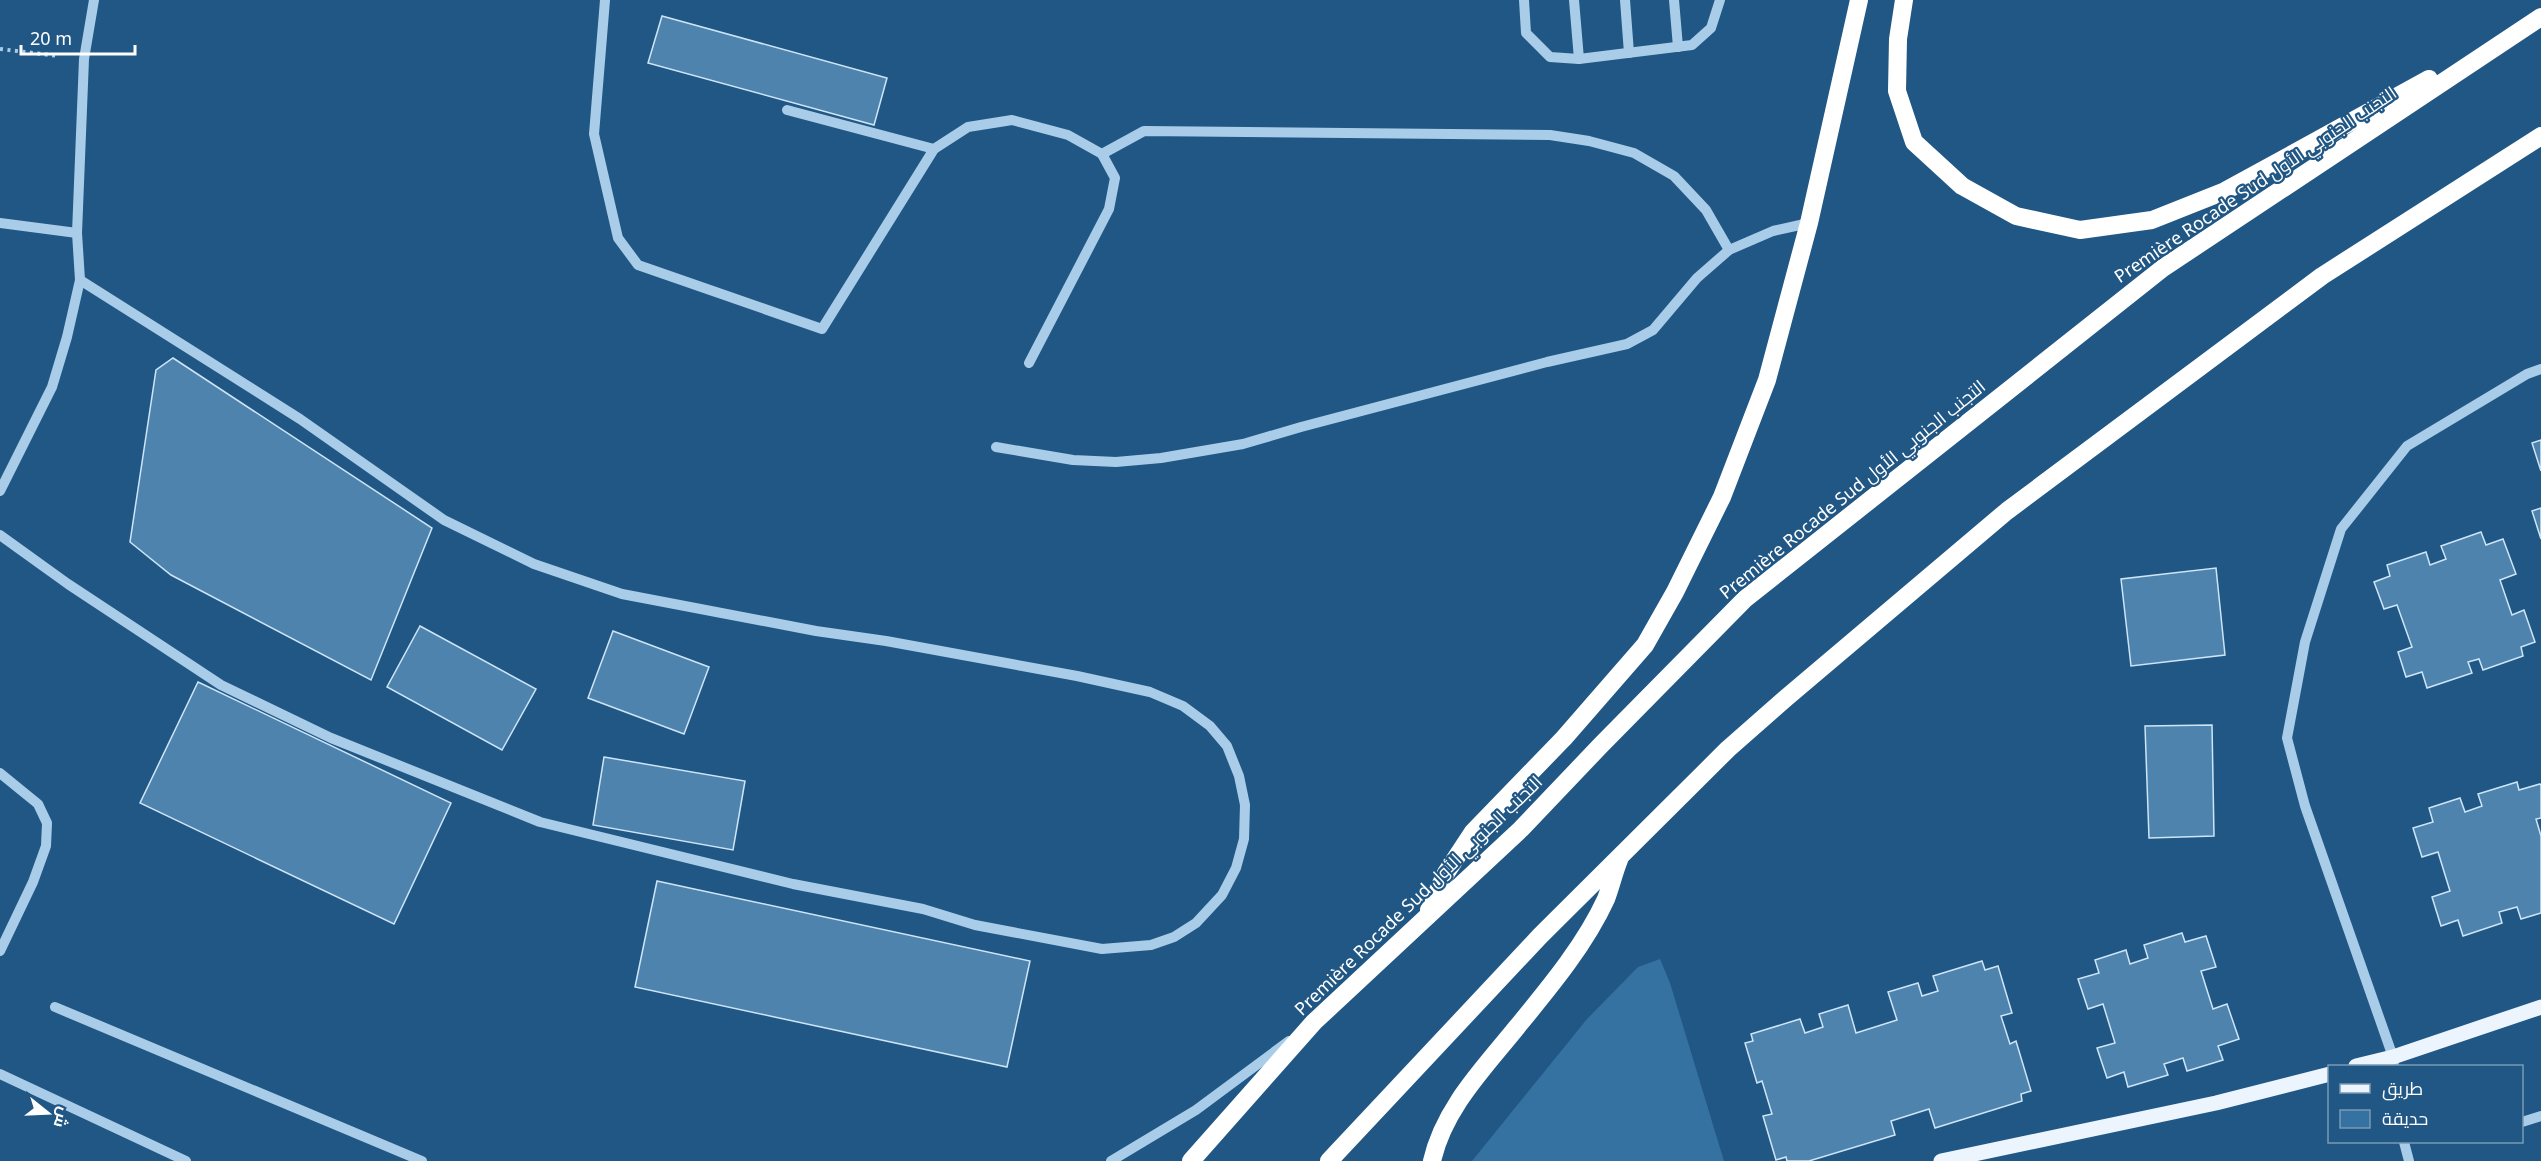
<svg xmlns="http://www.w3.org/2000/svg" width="2541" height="1161" font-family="'Noto Sans',Cairo,sans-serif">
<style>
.green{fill:#3571a1}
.building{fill:#4e83ae;stroke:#cde5f7;stroke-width:1.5}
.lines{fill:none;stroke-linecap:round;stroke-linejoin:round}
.path{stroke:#a9cde9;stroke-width:4;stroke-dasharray:3 4.5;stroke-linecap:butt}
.minor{stroke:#a9cde9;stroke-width:10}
.major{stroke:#ecf5fe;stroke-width:15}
.highway{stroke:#fff;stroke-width:18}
.labels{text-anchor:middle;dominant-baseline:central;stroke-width:4.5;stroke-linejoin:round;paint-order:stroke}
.street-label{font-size:18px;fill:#fff;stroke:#215784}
</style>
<rect width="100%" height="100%" fill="#215784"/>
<polygon class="green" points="1660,959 1670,983 1724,1161 1472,1161 1587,1019 1638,967"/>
<g class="building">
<polygon points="662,16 887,78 874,125 648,63"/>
<polygon points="173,358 432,528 371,680 171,575 130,542 156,370"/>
<polygon points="2541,440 2541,471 2532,443"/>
<polygon points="2541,508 2541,539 2532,511"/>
<polygon points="2481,532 2486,545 2503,539 2516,574 2500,580 2512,615 2524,610 2535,642 2521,647 2523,656 2483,670 2479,659 2468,662 2472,673 2427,688 2422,672 2406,677 2398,652 2412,647 2397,605 2384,609 2374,582 2390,576 2387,565 2426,552 2430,565 2446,559 2441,546"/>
<polygon points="2216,568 2225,655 2131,666 2121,579"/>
<polygon points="420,626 536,689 502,750 387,687"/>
<polygon points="613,631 709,667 684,734 588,698"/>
<polygon points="198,682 451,803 394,924 140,803"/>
<polygon points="2212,725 2214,836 2149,838 2145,726"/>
<polygon points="604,757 745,781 733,850 593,825"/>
<polygon points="2517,782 2519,790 2540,784 2541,786 2541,818 2536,819 2541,836 2541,913 2521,919 2517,907 2499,912 2502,923 2463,936 2458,920 2441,926 2432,897 2450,891 2438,852 2422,857 2413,828 2433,822 2429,808 2460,798 2465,812 2482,806 2478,794"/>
<polygon points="657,881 1030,961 1007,1067 635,987"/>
<polygon points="2182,933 2185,942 2206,936 2216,967 2201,971 2213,1009 2227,1004 2239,1039 2218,1046 2223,1060 2187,1071 2183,1058 2164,1064 2168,1075 2128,1087 2124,1072 2107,1078 2097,1048 2115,1043 2103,1004 2088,1009 2078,979 2099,973 2095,960 2126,950 2130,964 2148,958 2144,945"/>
<polygon points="1982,961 1985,970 1998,966 2012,1013 2001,1016 2010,1044 2016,1041 2031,1091 2021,1094 2022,1101 1935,1128 1929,1109 1891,1121 1895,1135 1809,1161 1787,1161 1786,1157 1776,1160 1763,1116 1772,1114 1762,1081 1757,1083 1745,1043 1753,1041 1751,1034 1800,1019 1805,1033 1823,1027 1819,1014 1848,1005 1856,1033 1897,1020 1888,992 1918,983 1922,996 1938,991 1933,976"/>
</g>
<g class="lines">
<polyline class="path" points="0,49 59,56"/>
<g class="minor">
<polyline points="605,0 594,134 618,238 638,265 822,329 934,149 968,127 1012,120 1068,135 1102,154 1115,178 1109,209 1029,363"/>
<polyline points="1524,0 1526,33 1550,57 1579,59 1692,45 1711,28 1720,0"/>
<polyline points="1574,0 1579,59"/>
<polyline points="1625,0 1629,53"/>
<polyline points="1674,0 1678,47"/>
<polyline points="787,110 934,149"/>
<polyline points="1102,154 1144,131 1550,135 1589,141 1634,153 1674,176 1706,210 1729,250"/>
<polyline points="0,223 77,233"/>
<polyline points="996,447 1073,460 1116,462 1161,458 1243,444 1301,427 1547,362 1627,344 1653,330 1697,278 1729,250 1773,231 1809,223"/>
<polyline points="0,491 52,387 67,337 80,280 77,233 84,59 94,0"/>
<polyline points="0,535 68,584 221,685 331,738 540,822 793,884 923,909 975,925 1102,949 1151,945 1174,937 1196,923 1222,895 1236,868 1244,839 1245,805 1239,776 1227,746 1210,726 1183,706 1150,692 1077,676 886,641 816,631 622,594 534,564 444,520 300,419 80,280"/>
<polyline points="0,773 38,804 47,823 46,846 33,882 0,951"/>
<polyline points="55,1007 422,1161"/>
<polyline points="2394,1066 2393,1057 2305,806 2287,738 2305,642 2341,529 2407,446 2527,374 2541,369"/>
<polyline points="0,1074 186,1161"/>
<polyline points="2522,1122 2541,1116"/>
<polyline points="2404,1142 2409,1161"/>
<polyline points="1111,1161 1196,1110 1289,1041"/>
</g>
<g class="major">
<polyline points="2356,1066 2393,1057 2541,1007"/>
<polyline points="1941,1161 2216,1103 2330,1074"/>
</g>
<g class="highway">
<polyline points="1904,0 1898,39 1897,91 1914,142 1962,186 2016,216 2080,230 2152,220 2225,191 2429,79"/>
<polyline points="1429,910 1446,873 1473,832 1564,738 1645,645 1675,592 1722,497 1767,380 1809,223 1859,0"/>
<polyline points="1191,1161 1314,1022 1521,829 1601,745 1745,599 2163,268 2541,17"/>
<polyline points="1329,1161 1540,936 1728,749 1786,698 2007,511 2322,276 2541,136"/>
<path d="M1432 1161C1444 1108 1484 1068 1517 1027 1549 988 1585 945 1606 899 1611 886 1614 872 1619 860"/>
</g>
</g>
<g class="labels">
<g class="street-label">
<text transform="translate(2255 184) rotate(-34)">Première Rocade Sud التجنب الجنوبي الأول</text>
<text transform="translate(1852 489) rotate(-39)">Première Rocade Sud التجنب الجنوبي الأول</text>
<text transform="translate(1418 895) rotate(-44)">Première Rocade Sud التجنب الجنوبي الأول</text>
</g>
</g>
<rect x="2328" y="1065" width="195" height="78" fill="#215784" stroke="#7a9ab5" stroke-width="1.5"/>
<rect x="2340" y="1084" width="30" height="9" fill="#ecf5fe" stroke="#7a9ab5" stroke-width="1.5"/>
<text x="2382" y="1095" font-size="18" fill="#ffffff">طريق</text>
<rect x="2340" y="1110" width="30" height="18" fill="#3571a1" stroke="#7a9ab5" stroke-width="1.5"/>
<text x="2382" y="1125" font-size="18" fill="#ffffff">حديقة</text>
<g transform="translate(48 1113) rotate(108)" stroke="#215784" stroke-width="4.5" paint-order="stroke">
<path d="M0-4.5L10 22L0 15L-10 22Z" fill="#ffffff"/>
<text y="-9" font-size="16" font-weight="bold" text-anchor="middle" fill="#ffffff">ش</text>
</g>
<path d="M21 45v9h114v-9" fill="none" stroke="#ffffff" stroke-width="3"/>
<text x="30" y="45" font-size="18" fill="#ffffff" stroke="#215784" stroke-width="4.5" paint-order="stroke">20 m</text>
</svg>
